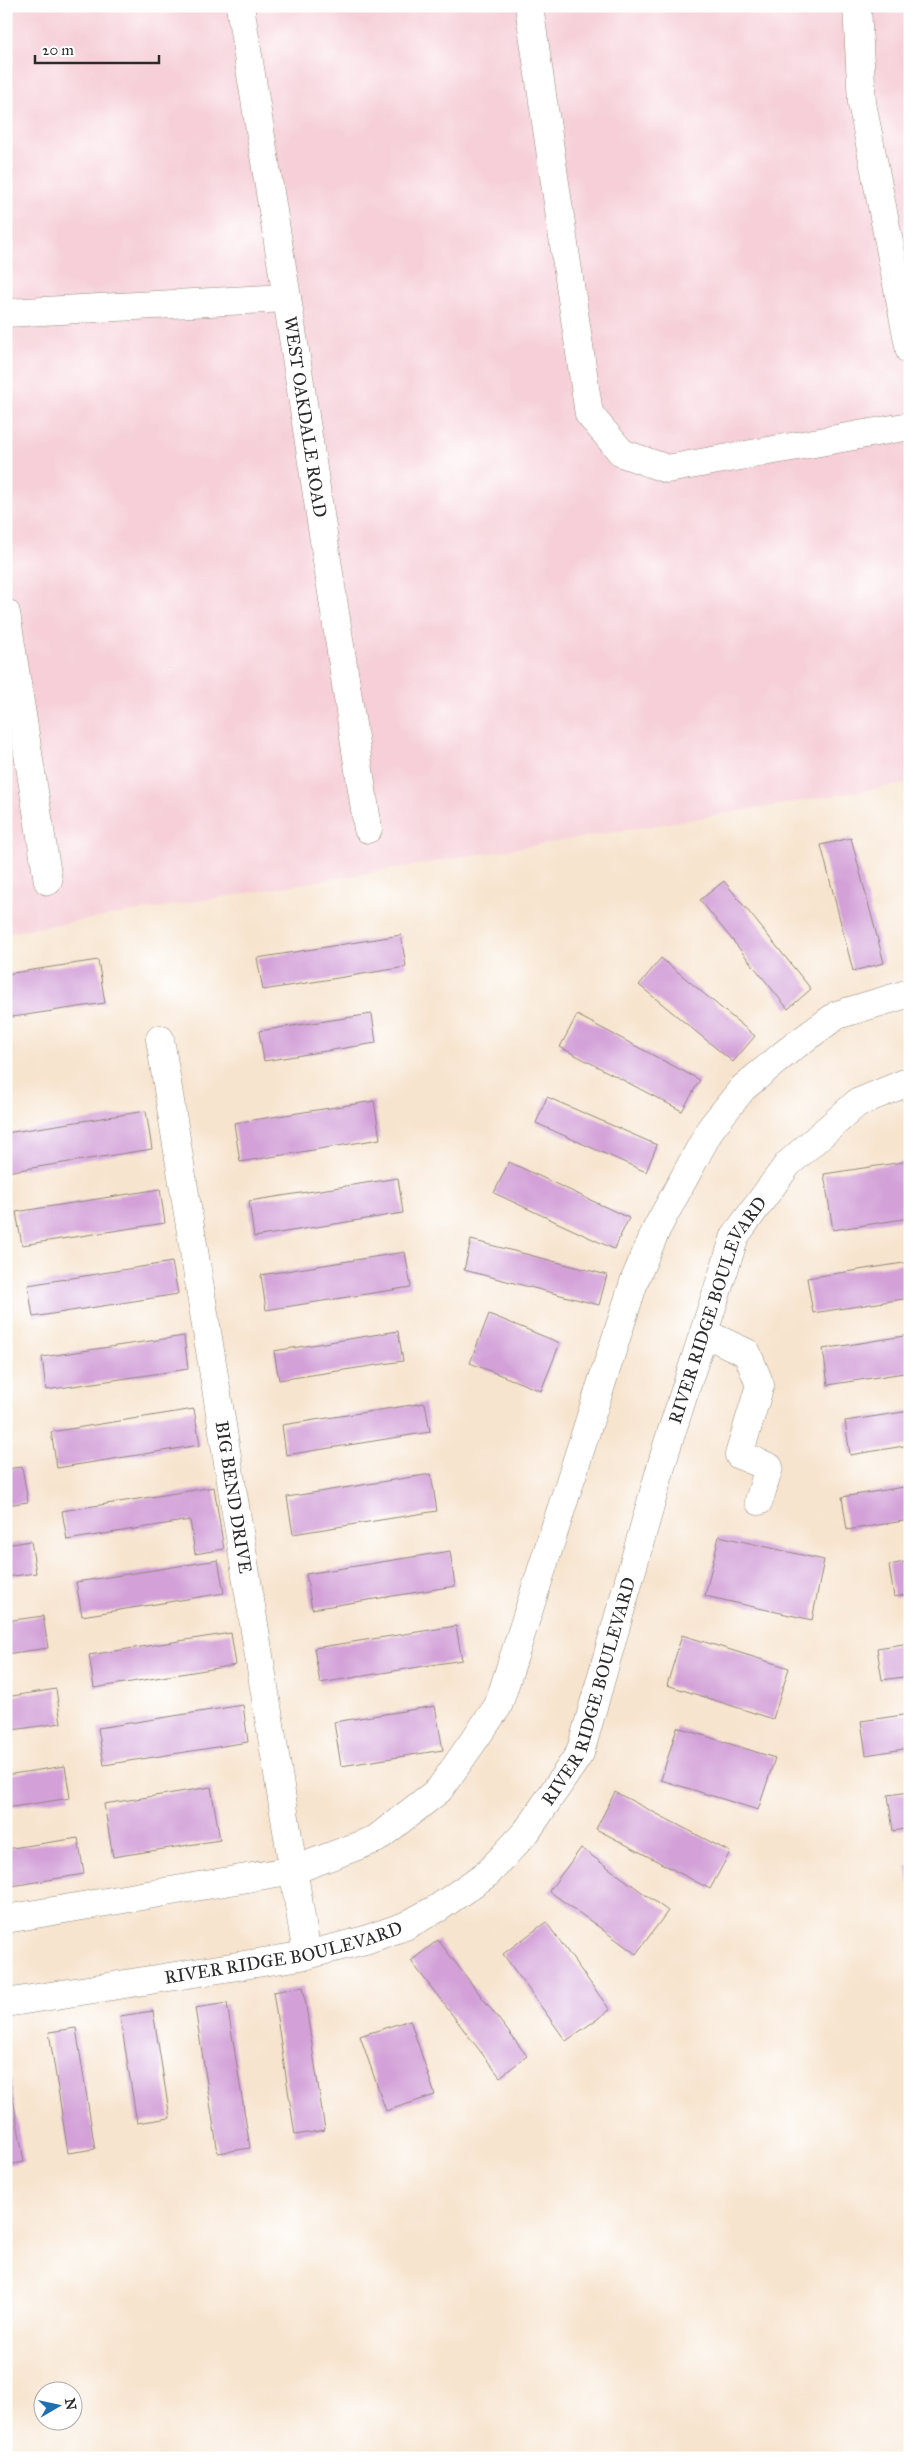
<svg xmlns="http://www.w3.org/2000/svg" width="916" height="2464" font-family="'IM FELL Great Primer',serif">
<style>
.built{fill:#f6cfd8}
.building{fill:#d3a1d8}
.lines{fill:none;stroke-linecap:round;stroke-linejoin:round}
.minor-casing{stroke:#91887d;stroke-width:29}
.minor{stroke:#fff;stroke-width:28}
.labels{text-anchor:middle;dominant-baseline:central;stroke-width:5;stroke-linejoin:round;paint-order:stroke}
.street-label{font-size:18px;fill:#2b2b2b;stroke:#fff}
</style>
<rect width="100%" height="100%" fill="#fff"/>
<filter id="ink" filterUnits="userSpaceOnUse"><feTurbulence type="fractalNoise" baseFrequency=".02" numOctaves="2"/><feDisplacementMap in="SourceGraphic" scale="10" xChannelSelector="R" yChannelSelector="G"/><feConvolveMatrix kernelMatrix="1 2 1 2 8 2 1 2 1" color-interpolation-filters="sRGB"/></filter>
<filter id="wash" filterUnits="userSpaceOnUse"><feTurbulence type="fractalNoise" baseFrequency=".0096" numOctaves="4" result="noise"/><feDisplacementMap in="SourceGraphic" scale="20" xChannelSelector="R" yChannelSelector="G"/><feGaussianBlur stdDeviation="1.12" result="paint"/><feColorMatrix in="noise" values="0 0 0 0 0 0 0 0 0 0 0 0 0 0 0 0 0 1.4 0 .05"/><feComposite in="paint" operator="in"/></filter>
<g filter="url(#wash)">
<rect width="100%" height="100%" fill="#f7e4cf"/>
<polygon class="built" points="6,6 910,6 910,783 6,933"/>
<g id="blocks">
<g class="building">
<polygon points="851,838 884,963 853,971 821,845"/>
<polygon points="724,881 811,989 788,1009 700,900"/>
<polygon points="401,935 406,967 263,990 257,958"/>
<polygon points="661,958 755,1036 733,1062 639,985"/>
<polygon points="98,960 105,1003 6,1018 6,974"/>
<polygon points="372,1014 376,1043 264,1061 259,1031"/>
<polygon points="577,1015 700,1080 682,1111 560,1047"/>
<polygon points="547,1097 657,1145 646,1172 536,1123"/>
<polygon points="374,1101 380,1139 240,1162 234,1123"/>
<polygon points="146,1111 152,1149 6,1172 6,1133"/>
<polygon points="910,1161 910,1218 833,1230 824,1174"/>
<polygon points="509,1162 629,1218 614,1249 494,1193"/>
<polygon points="398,1178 403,1213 254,1237 249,1201"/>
<polygon points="160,1189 165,1223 22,1245 16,1212"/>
<polygon points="471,1240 607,1275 599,1305 464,1270"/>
<polygon points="405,1252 411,1287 266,1310 261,1275"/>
<polygon points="172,1262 178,1294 33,1317 28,1285"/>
<polygon points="910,1262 910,1298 813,1313 807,1278"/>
<polygon points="489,1314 560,1343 541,1391 470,1363"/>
<polygon points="398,1331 403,1361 279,1380 274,1351"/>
<polygon points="910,1335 910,1372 828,1385 823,1349"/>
<polygon points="184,1336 188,1369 46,1390 42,1357"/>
<polygon points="6,1401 12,1427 6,1428"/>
<polygon points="425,1403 430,1432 286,1455 282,1425"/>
<polygon points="194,1409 200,1445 57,1468 51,1432"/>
<polygon points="910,1411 910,1445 850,1455 845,1421"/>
<polygon points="22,1467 28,1502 6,1505 6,1469"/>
<polygon points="431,1474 437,1511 293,1534 287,1497"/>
<polygon points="910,1486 910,1520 847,1530 842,1497"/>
<polygon points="214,1487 224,1549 195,1554 190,1520 67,1540 62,1511"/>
<polygon points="719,1536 824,1560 812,1620 705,1596"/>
<polygon points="31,1541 36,1573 6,1577 6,1545"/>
<polygon points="450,1551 455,1586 312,1609 306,1574"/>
<polygon points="218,1560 224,1593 82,1616 76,1582"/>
<polygon points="910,1561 910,1594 894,1597 889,1565"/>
<polygon points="43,1616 48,1648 6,1654 6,1621"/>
<polygon points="456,1626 462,1660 320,1683 314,1648"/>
<polygon points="231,1633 236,1665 94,1688 89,1655"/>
<polygon points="682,1635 789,1668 773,1719 667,1685"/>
<polygon points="910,1643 910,1676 882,1680 877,1648"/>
<polygon points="56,1689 61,1723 6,1731 6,1697"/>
<polygon points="243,1705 248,1742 104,1765 98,1728"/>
<polygon points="435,1706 443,1750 341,1766 334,1722"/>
<polygon points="910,1714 910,1748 866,1755 861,1721"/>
<polygon points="677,1727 775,1758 758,1810 661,1780"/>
<polygon points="65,1766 70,1798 6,1808 6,1775"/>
<polygon points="211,1787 220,1840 113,1857 104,1804"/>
<polygon points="615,1792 730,1852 710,1889 596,1829"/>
<polygon points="910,1792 910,1828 893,1831 888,1795"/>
<polygon points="78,1838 84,1874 6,1887 6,1849"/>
<polygon points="581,1848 668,1911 636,1954 549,1891"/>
<polygon points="906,1865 910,1865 910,1883 909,1884"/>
<polygon points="546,1922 610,2010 566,2041 503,1954"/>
<polygon points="438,1940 527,2056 500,2077 411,1961"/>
<polygon points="303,1987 325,2130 295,2135 273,1992"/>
<polygon points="227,2003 250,2148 218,2153 195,2008"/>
<polygon points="153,2011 170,2118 137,2123 120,2016"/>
<polygon points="410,2020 435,2095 386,2111 360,2036"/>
<polygon points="76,2028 95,2149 68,2153 49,2032"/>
<polygon points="6,2057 24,2162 6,2165"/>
</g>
</g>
</g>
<g filter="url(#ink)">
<use href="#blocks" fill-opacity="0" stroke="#91887d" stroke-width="1"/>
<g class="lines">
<defs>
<g id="minor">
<path id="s1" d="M240 6 287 298 368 829"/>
<polyline points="529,6 589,414 622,453 667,469 910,426"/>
<polyline points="857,6 862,103 910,351"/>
<polyline points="6,313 287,298"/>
<polyline points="6,613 48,881"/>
<path id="s2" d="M160 1039 307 1955"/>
<polyline points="704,1333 747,1353 760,1385 739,1455 769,1467 759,1501"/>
<polyline points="6,1919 294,1870 376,1839 439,1790 498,1706 635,1279 657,1228 711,1128 743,1088 789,1050 837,1015 910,993"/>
<path id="s3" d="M6 2003 307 1955 365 1940 405 1926 438 1908 488 1873 527 1831 580 1753 667 1446 735 1236 788 1164 857 1103 910 1081"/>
</g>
</defs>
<use href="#minor" class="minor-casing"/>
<use href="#minor" class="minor"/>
</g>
</g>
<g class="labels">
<g class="street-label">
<text stroke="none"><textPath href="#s1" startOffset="416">WEST OAKDALE ROAD</textPath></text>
<text stroke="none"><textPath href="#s3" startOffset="1122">RIVER RIDGE BOULEVARD</textPath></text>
<text stroke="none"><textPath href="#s2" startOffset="464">BIG BEND DRIVE</textPath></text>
<text stroke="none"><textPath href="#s3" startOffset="718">RIVER RIDGE BOULEVARD</textPath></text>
<text stroke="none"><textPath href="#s3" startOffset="282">RIVER RIDGE BOULEVARD</textPath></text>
</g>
</g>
<rect width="916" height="2464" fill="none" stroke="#fff" stroke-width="25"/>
<g transform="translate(58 2406) rotate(81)"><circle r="24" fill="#ffffff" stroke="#aaaaaa"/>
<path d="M0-4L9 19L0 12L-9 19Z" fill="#1f6fb2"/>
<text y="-8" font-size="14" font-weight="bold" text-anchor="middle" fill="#2b2b2b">N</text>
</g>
<path d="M35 55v8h124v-8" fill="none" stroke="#2b2b2b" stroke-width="2.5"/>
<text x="42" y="55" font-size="15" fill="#2b2b2b" stroke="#ffffff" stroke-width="4" paint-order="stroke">20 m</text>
</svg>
